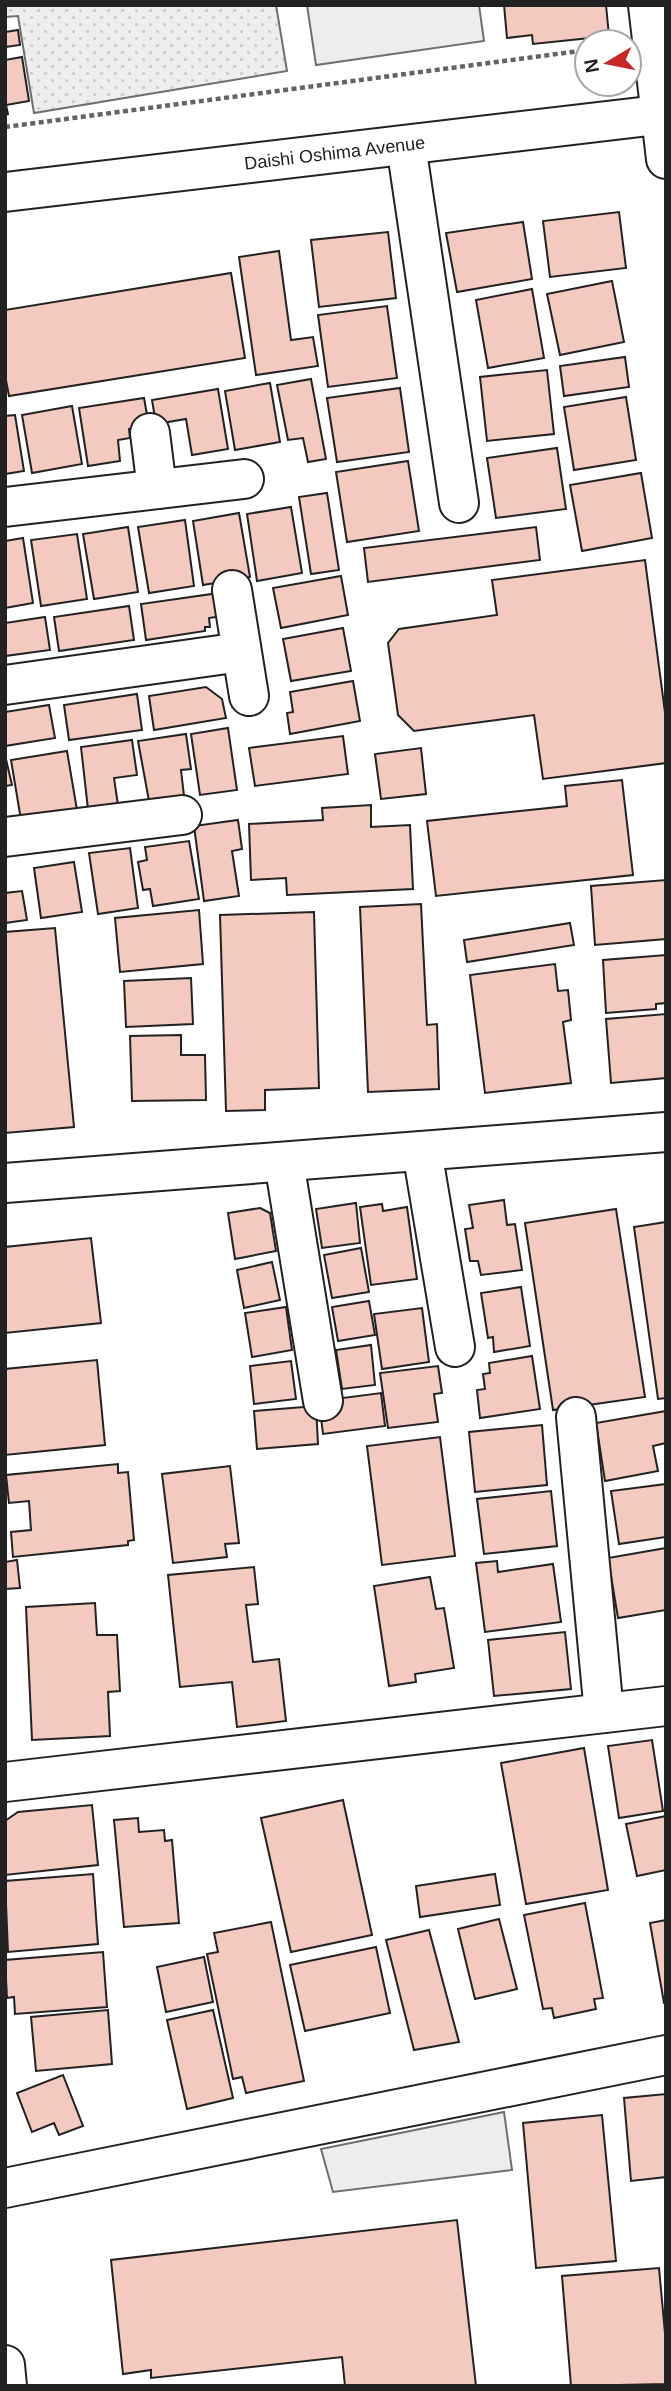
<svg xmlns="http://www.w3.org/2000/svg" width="671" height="2391" font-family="Helvetica,sans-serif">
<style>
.park{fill:url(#park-dots);stroke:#6f6f6f;stroke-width:2}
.parking{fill:#ededed;stroke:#6f6f6f;stroke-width:2}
.building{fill:#f3c9c0;stroke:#222;stroke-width:2}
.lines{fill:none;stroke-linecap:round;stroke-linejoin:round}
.minor-casing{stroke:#222;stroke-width:42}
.path{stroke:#646464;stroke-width:4.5;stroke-dasharray:5 3.5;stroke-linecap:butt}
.minor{stroke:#fff;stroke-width:38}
.labels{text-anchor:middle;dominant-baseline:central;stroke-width:5;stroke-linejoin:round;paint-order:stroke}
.street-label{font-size:18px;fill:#222;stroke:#fff}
</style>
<defs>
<pattern id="park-dots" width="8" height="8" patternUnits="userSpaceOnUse" patternTransform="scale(1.75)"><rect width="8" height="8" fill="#eee"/><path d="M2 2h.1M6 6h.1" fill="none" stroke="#ccc" stroke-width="1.8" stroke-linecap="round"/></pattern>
</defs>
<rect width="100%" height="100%" fill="#fff"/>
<polygon class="park" points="5,5 276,5 287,71 34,113 18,16 5,17"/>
<g class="parking">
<polygon points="307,5 479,5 484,41 316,65"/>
<polygon points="504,2112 512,2170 333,2192 321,2149"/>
</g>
<g class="building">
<polygon points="504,5 606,5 609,36 533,44 532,35 507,38"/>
<polygon points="18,30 20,45 5,47 5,32"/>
<polygon points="22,57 29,101 6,105 8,114 5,115 5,60"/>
<polygon points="619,212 626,268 550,277 543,221"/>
<polygon points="523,222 532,279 457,292 446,233"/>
<polygon points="388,232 396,298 319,307 311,240"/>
<polygon points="279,251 291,340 313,337 318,366 256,375 239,257"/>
<polygon points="231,273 245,358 9,396 5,375 5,310"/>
<polygon points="612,281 624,342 560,355 547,294"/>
<polygon points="532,289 544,358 488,368 476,300"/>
<polygon points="387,306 397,378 328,387 318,315"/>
<polygon points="625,357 629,387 564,396 560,366"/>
<polygon points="547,370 554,434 487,441 480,377"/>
<polygon points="311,379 326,459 308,462 303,438 288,440 277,385"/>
<polygon points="270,383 280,442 235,450 225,391"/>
<polygon points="400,388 409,452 337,462 327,398"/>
<polygon points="218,389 228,449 192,455 186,419 156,424 152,400"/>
<polygon points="626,397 636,460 574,470 564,407"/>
<polygon points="144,398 149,426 129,429 130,438 118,440 120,461 88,466 79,408"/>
<polygon points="72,406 82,464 32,473 22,415"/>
<polygon points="15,415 24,471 5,474 5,416"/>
<polygon points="557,448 566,509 496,518 487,458"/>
<polygon points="408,461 419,531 347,542 336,472"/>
<polygon points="641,473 652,538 582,551 570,485"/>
<polygon points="327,493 339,570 311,574 299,497"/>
<polygon points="291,507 302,573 257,581 247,514"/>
<polygon points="239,513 250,577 203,585 193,521"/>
<polygon points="185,520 194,586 149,593 138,527"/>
<polygon points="128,527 138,592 94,599 83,534"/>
<polygon points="536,527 540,560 368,582 364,548"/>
<polygon points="77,534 87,599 41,606 31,540"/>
<polygon points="23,538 33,603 5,608 5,541"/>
<polygon points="645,560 666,720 666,763 543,779 534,715 414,731 398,715 388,643 399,629 497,615 492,580"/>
<polygon points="341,576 348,615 281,628 273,588"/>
<polygon points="219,593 222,616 209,618 210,627 205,627 205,631 146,640 141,604"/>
<polygon points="129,606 134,640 59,651 54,617"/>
<polygon points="45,617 50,650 5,656 5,623"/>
<polygon points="343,628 351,671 291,681 283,639"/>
<polygon points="353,681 360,721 290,734 287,713 293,712 290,692"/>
<polygon points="206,687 222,699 226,718 154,730 149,696"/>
<polygon points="137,694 142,730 69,740 64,705"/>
<polygon points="49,705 55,738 5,746 5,712"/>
<polygon points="228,728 237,790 200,795 191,734"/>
<polygon points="186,734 191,769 181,770 184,796 149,801 138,741"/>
<polygon points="343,736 348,774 255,786 249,748"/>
<polygon points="132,740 137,775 114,778 118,805 88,809 81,747"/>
<polygon points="421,748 426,794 381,799 375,754"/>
<polygon points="67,751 77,810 21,820 11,760"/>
<polygon points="5,755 12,785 5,786"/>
<polygon points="622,780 633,875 436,896 427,821 567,806 565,786"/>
<polygon points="371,805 371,827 410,825 413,889 287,895 286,878 251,880 249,824 323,820 322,808"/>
<polygon points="238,820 242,849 232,851 239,896 204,901 194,826"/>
<polygon points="189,841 199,899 153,906 150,889 143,890 138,862 147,860 145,847"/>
<polygon points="130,848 138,908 98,914 89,853"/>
<polygon points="74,862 82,912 41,918 34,868"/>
<polygon points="666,880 666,939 595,945 591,886"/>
<polygon points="22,891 27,920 5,923 5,893"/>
<polygon points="421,904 427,1025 437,1024 439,1089 368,1092 360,907"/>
<polygon points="199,910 203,964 120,972 115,918"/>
<polygon points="314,912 319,1088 265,1090 265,1110 226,1111 220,915"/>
<polygon points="570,923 574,945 467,962 464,940"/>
<polygon points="55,928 74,1127 5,1133 5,932"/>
<polygon points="666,955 666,1003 656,1004 656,1009 606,1013 603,960"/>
<polygon points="555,964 558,991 568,990 571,1020 563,1022 571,1083 485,1093 470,975"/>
<polygon points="191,978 193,1024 126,1027 124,981"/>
<polygon points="666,1014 666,1078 611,1083 606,1019"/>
<polygon points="181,1035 181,1055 205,1055 206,1100 132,1101 130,1036"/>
<polygon points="504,1200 507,1225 515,1224 522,1270 481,1275 478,1261 470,1261 465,1229 473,1228 469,1205"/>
<polygon points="356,1203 360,1243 322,1248 316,1209"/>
<polygon points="382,1204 383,1211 407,1207 417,1279 371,1285 360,1207"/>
<polygon points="260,1208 270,1213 276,1251 235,1259 228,1213"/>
<polygon points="616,1209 645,1397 553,1410 525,1223"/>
<polygon points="666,1222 666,1398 658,1399 634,1227"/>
<polygon points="91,1238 101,1323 5,1333 5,1247"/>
<polygon points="361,1248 369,1292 332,1298 324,1255"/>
<polygon points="272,1262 280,1300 244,1308 237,1270"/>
<polygon points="521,1287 530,1346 494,1352 493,1337 488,1338 481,1293"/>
<polygon points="369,1301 375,1335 338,1341 332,1307"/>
<polygon points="286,1307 292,1350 252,1357 245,1313"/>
<polygon points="422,1308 429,1362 382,1369 374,1314"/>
<polygon points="371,1345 375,1385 342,1389 336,1350"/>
<polygon points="532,1356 540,1409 480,1418 477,1390 485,1389 483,1374 490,1373 489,1363"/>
<polygon points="97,1360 105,1445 5,1455 5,1369"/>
<polygon points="291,1361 296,1399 254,1404 250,1366"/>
<polygon points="438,1366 442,1393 434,1394 438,1422 388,1428 380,1373"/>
<polygon points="381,1393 385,1426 323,1434 319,1401"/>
<polygon points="316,1406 318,1444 257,1449 254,1411"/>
<polygon points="666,1411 666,1443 653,1446 658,1471 605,1481 596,1423"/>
<polygon points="542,1425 547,1485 475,1492 469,1432"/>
<polygon points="440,1437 455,1556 382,1565 367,1446"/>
<polygon points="118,1464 118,1473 128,1472 134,1540 128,1541 128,1545 13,1557 11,1532 31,1530 29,1501 9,1503 6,1475"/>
<polygon points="230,1466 239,1543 225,1544 227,1557 173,1563 162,1474"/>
<polygon points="666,1484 666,1537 619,1544 611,1491"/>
<polygon points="551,1491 557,1546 484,1554 477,1499"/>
<polygon points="666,1548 666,1610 618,1618 608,1558"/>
<polygon points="17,1560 20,1588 5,1589 5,1562"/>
<polygon points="497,1561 498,1572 553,1564 561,1622 485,1632 476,1563"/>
<polygon points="254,1567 258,1604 246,1605 253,1662 279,1659 286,1721 237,1727 232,1682 180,1687 168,1575"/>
<polygon points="430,1577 436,1609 444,1608 454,1668 415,1674 416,1682 389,1686 374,1586"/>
<polygon points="95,1603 97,1635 117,1635 120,1691 108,1692 110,1736 32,1740 26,1607"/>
<polygon points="565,1632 571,1689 494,1696 488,1640"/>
<polygon points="652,1740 663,1811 619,1818 608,1746"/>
<polygon points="584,1748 608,1890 526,1904 501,1763"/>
<polygon points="343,1800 372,1935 291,1952 261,1818"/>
<polygon points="92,1805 98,1865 5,1875 5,1821 18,1812"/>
<polygon points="666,1816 666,1870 637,1876 626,1824"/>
<polygon points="138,1818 139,1832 164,1830 165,1841 172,1840 179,1923 124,1927 114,1820"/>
<polygon points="93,1874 98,1944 8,1952 5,1881"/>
<polygon points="495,1874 500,1905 420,1917 416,1886"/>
<polygon points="585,1903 603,1998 594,1999 596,2009 554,2018 552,2008 543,2009 524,1915"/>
<polygon points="499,1919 517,1989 475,1999 458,1929"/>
<polygon points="666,1920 666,2003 664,2003 650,1923"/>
<polygon points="271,1922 304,2081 246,2093 242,2077 233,2079 207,1954 218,1952 214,1933"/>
<polygon points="429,1930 459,2042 414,2050 386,1940"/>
<polygon points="376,1947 390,2013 305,2031 290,1965"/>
<polygon points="103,1952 107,2007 15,2014 14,1997 7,1998 5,1960"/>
<polygon points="204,1957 213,2002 166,2012 157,1967"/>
<polygon points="108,2010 112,2064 36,2071 31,2017"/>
<polygon points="213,2010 233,2098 187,2109 167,2020"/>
<polygon points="63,2075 83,2126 59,2135 54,2123 32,2132 17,2093"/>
<polygon points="666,2094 666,2177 631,2181 624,2098"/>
<polygon points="602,2115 616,2261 536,2268 523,2123"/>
<polygon points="457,2220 476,2386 345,2386 342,2357 151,2378 151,2370 123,2374 111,2260"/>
<polygon points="659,2268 666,2344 666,2384 571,2386 562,2276"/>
</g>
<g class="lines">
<defs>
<g id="minor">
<polyline points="648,5 666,159"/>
<polyline points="406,145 459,503"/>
<path id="s1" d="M5 192 666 114"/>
<polyline points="150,433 157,489"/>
<polyline points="5,507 244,479"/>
<polyline points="232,590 249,696"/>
<polyline points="5,685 241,652"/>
<polyline points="5,837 182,815"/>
<polyline points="422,1151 455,1347"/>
<polyline points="284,1162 323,1401"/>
<polyline points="5,1183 666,1132"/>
<polyline points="576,1417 604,1713"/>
<polyline points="5,1782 666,1706"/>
<polyline points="5,2188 666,2055"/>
<polyline points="5,2365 7,2386"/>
</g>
</defs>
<use href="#minor" class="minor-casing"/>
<polyline class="path" points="5,127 587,50"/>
<use href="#minor" class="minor"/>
</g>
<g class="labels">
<g class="street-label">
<text stroke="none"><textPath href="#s1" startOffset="332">Daishi Oshima Avenue</textPath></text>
</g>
</g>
<rect width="671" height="2391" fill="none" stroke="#222222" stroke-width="14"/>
<g transform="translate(608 63) rotate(260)"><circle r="33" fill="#ffffff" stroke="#a7a7a7" stroke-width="2"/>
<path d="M0-5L12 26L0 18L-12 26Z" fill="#c62828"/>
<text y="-10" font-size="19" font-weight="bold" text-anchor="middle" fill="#222222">N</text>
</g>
</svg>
